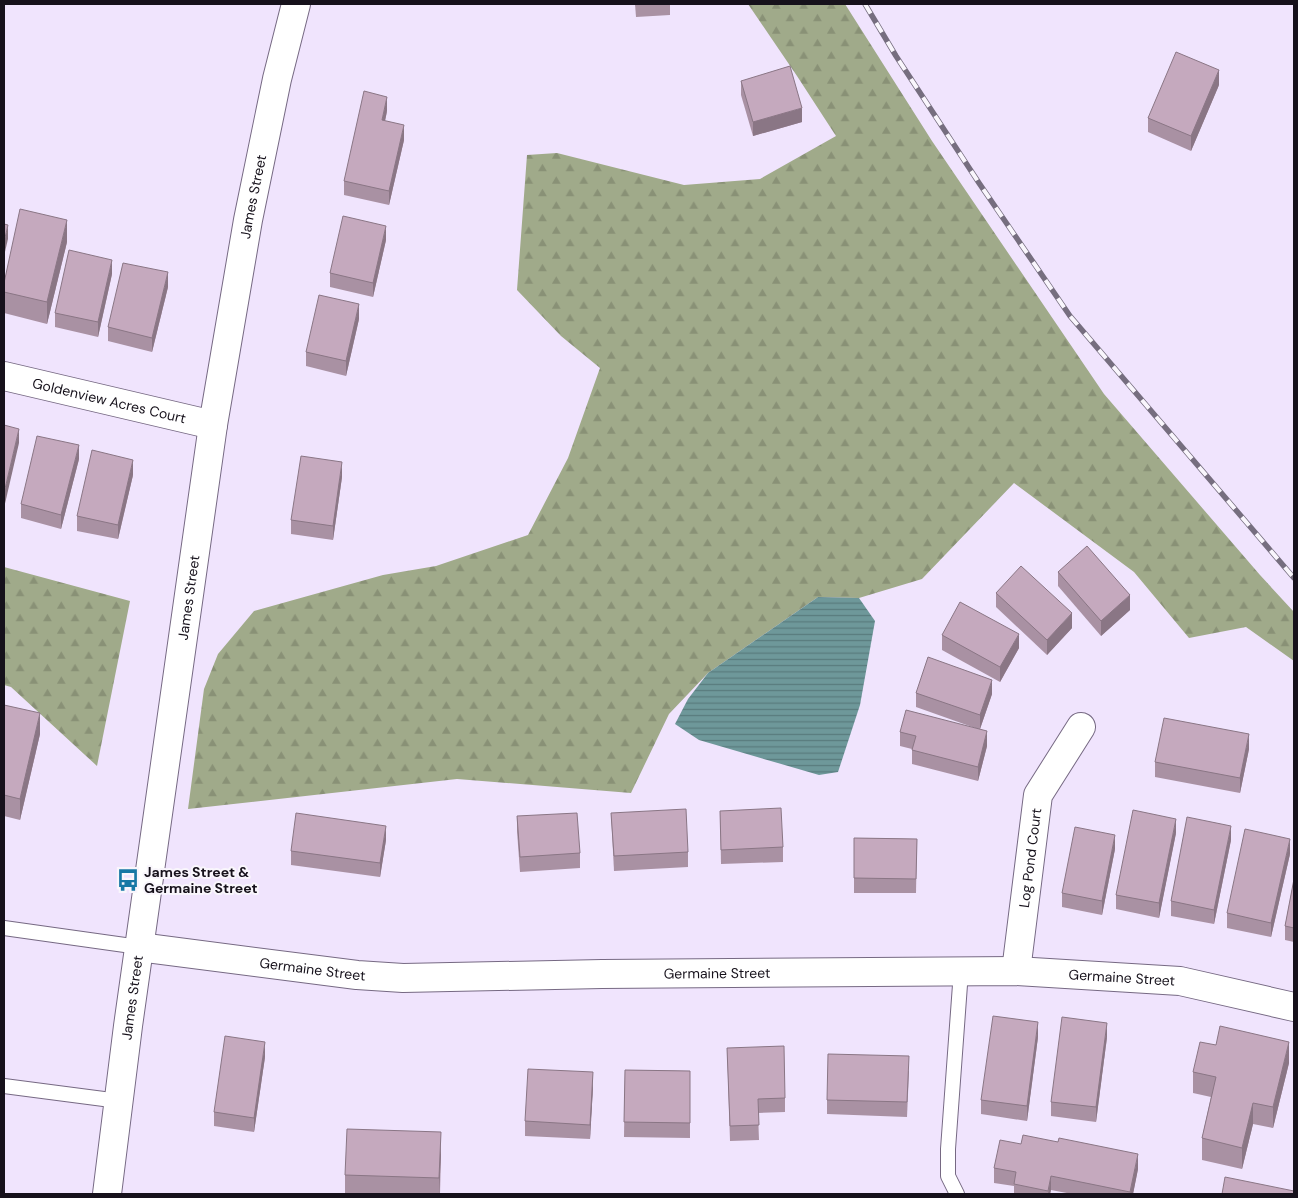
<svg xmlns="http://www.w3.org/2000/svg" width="1298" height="1198" font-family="'DM Sans',sans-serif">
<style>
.forest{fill:url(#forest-firs)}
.water{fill:url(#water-rules)}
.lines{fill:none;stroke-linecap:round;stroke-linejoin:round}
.service-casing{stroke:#766983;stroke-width:16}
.minor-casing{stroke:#766983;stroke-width:30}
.service{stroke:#fff;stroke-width:14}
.minor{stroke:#fff;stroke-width:28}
.rail-casing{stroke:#766e7f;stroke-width:5.5}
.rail{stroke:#f9f6fc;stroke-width:4;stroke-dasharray:11;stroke-linecap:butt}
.wall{fill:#a991a3}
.shaded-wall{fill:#8a7685}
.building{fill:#c5a9be;stroke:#8a7685}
.labels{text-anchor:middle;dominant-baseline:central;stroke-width:4;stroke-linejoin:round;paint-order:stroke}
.street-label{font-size:14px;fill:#16111b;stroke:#f9f6fc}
.poi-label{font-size:14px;font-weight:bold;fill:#16111b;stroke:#f9f6fc;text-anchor:start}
</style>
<defs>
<pattern id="forest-firs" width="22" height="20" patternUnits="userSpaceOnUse" patternTransform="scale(1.25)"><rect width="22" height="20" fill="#a0aa8a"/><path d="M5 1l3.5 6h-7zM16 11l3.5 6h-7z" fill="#899176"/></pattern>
<pattern id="water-rules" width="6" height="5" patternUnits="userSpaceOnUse" patternTransform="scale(1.25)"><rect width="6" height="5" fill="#6e989a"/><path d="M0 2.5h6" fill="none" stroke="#597b7d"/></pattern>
</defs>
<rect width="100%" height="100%" fill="#f0e4fd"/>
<g class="forest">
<polygon points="748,4 845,4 932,141 1104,394 1260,575 1294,612 1294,661 1246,627 1189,638 1134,572 1014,483 922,579 859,598 818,597 708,673 669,714 631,793 457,779 188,809 204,689 218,654 254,611 383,575 436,566 528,535 568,458 600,368 561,336 517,290 527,155 557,153 684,185 760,179 836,136 797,76"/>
<polygon points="4,567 130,601 97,766 11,687 4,685"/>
</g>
<polygon class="water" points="818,597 859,598 875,621 860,705 838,772 819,775 699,740 675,724 688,699 708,673"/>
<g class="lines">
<defs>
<g id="service">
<polyline points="4,928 139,947"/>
<polyline points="4,1086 119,1101"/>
<polyline points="957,1194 948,1176 948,1149 961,971"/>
</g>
<g id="minor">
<path id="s1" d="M4 376 213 425"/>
<path id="s2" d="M139 947 357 975 403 978 602 974 1016 971 1180 981 1294 1007"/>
<path id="s3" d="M1016 971 1038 795 1081 727"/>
<path id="s4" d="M107 1194 128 1026 213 425 248 220 277 79 296 4"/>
</g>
</defs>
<use href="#service" class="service-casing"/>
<use href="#minor" class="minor-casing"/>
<use href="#service" class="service"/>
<use href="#minor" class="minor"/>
<defs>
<polyline id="rail" points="865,4 896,56 979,183 1070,316 1294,578"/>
</defs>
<use href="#rail" class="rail-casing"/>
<use href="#rail" class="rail"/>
</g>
<g class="wall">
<polygon points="635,4 670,4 670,15 636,17"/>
<polygon points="741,81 802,122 753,136 741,95"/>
<polygon points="1219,85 1191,151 1148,132 1148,118"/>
<polygon points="387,111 385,121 404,140 389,205 344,195 344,181"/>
<polygon points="386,240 373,297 330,287 330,273"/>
<polygon points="67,242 47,324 4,313 4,283"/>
<polygon points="112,274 98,337 55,327 55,313"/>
<polygon points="168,287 152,352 108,341 108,327"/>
<polygon points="359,319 346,376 306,366 306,352"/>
<polygon points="79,459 61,529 21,518 21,504"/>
<polygon points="133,475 118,539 77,531 77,516"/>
<polygon points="342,477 333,540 291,534 291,520"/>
<polygon points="1058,572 1130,610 1101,636 1058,586"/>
<polygon points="996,593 1072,628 1047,655 996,607"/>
<polygon points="942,635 1019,648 1000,682 942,650"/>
<polygon points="916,693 992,694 980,729 987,746 978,781 912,764 912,749 900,746 900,732 978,729 916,707"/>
<polygon points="4,705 40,734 20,820 4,816"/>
<polygon points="1249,749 1240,793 1155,777 1155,762"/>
<polygon points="720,811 783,847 783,862 721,864"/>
<polygon points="611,813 688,852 688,867 614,871"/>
<polygon points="517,816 580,853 580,868 520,872 517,831"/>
<polygon points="1176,833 1159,918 1116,909 1116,895"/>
<polygon points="854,838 917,839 916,893 854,893"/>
<polygon points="386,840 380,877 291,865 291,851"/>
<polygon points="1231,840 1214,924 1171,916 1171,901"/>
<polygon points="1115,849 1102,915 1062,907 1062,893"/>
<polygon points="1290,854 1271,937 1227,928 1227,913"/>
<polygon points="1294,879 1294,942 1285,940 1285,926"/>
<polygon points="1038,1037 1027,1121 981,1114 981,1100"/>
<polygon points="1107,1037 1096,1122 1051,1116 1051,1102"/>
<polygon points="727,1048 785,1098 785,1112 758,1113 759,1140 730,1141"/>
<polygon points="265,1057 254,1132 214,1126 214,1112"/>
<polygon points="1289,1063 1273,1128 1253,1124 1242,1169 1202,1160 1202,1138 1211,1097 1193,1093 1193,1072"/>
<polygon points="625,1070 690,1071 690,1138 624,1137"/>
<polygon points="909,1071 907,1117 827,1114 827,1100"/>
<polygon points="593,1087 590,1139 525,1136 525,1121"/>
<polygon points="441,1154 440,1194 345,1194 345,1175"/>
<polygon points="994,1168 1138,1169 1133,1194 1072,1194 1051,1190 1050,1194 1014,1194 1014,1186 994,1183"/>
</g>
<g class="shaded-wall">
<polygon points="1219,70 1219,85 1191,151 1191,136"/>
<polygon points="387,97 387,111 382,135 382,120"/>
<polygon points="802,108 802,122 753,136 753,122"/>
<polygon points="404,125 404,140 389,205 389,191"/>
<polygon points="67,220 67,242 47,324 47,302"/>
<polygon points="8,225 8,239 4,256 4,242"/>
<polygon points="386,226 386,240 373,297 373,283"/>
<polygon points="112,260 112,274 98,337 98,322"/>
<polygon points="168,272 168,287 152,352 152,338"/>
<polygon points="359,304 359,319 346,376 346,361"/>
<polygon points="19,429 19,443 4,508 4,493"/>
<polygon points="79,445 79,459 61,529 61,515"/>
<polygon points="133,460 133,475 118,539 118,525"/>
<polygon points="342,462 342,477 333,540 333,526"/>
<polygon points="1130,595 1130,610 1101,636 1101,621"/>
<polygon points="1072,613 1072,628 1047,655 1047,640"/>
<polygon points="1019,634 1019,648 1000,682 1000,667"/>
<polygon points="992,680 992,694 980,729 980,715"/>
<polygon points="40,713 40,734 20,820 20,799"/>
<polygon points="987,731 987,746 978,781 978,767"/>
<polygon points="1249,734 1249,749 1240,793 1240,778"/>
<polygon points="1176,819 1176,833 1159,918 1159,903"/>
<polygon points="386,826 386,840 380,877 380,863"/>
<polygon points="1231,826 1231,840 1214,924 1214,910"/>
<polygon points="1115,835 1115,849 1102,915 1102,901"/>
<polygon points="1290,839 1290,854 1271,937 1271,923"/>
<polygon points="1038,1022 1038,1037 1027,1121 1027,1106"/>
<polygon points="1107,1023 1107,1037 1096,1122 1096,1107"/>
<polygon points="265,1042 265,1057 254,1132 254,1118"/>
<polygon points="1289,1042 1289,1063 1273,1128 1273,1107"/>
<polygon points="593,1072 593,1087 590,1139 590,1125"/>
<polygon points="1253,1103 1253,1124 1242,1169 1242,1148"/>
<polygon points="441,1132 441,1154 439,1194 439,1178"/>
<polygon points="1138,1154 1138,1169 1133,1194 1130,1194"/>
<polygon points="1051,1176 1051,1190 1050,1194 1048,1194"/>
</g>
<g class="building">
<polygon points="1176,52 1219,70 1191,136 1148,118"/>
<polygon points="790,66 802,108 753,122 741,81"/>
<polygon points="364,91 387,97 382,120 404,125 389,191 344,181"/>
<polygon points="20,209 67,220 47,302 4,292 4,283"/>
<polygon points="343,216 386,226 373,283 330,273"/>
<polygon points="4,224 8,225 4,242"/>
<polygon points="69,250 112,260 98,322 55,313"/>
<polygon points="123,263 168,272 152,338 108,327"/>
<polygon points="319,295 359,304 346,361 306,352"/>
<polygon points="4,425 19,429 4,493"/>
<polygon points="37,436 79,445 61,515 21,504"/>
<polygon points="92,450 133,460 118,525 77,516"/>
<polygon points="301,456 342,462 333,526 291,520"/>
<polygon points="1087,546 1130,595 1101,621 1058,572"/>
<polygon points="1021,566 1072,613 1047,640 996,593"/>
<polygon points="960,602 1019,634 1000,667 942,635"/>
<polygon points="928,657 992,680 980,715 916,693"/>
<polygon points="4,705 40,713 20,799 4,795"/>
<polygon points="906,710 987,731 978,767 912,750 916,736 900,732"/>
<polygon points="1164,718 1249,734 1240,778 1155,762"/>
<polygon points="781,808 783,847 721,850 720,811"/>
<polygon points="686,809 688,852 614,856 611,813"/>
<polygon points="1133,810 1176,819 1159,903 1116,895"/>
<polygon points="296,813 386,826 380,863 291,851"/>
<polygon points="577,813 580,853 520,857 517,816"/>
<polygon points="1187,817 1231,826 1214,910 1171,901"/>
<polygon points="1075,827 1115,835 1102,901 1062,893"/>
<polygon points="1245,829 1290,839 1271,923 1227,913"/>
<polygon points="854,838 917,839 916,879 854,878"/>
<polygon points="1294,879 1294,928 1285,926"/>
<polygon points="993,1016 1038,1022 1027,1106 981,1100"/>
<polygon points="1062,1017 1107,1023 1096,1107 1051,1102"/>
<polygon points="1220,1026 1289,1042 1273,1107 1253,1103 1242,1148 1202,1138 1216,1077 1193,1072 1200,1042 1216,1045"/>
<polygon points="225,1036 265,1042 254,1118 214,1112"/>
<polygon points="784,1046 785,1098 758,1099 759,1125 730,1126 727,1048"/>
<polygon points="828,1054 909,1056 907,1102 827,1100"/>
<polygon points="528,1069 593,1072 590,1125 525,1121"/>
<polygon points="625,1070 690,1071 690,1123 624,1122"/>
<polygon points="347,1129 441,1132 439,1178 345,1175"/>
<polygon points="1023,1135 1058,1142 1059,1138 1138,1154 1130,1192 1051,1176 1048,1191 1014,1184 1016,1172 994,1168 1000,1140 1021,1144"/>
<polygon points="1225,1177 1294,1191 1294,1194 1222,1194"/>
</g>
<defs>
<symbol id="bus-bare" viewBox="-9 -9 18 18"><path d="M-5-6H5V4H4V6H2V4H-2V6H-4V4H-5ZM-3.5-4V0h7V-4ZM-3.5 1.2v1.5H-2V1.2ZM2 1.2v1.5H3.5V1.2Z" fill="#1778a5" stroke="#f9f6fc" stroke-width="2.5" paint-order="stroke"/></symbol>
</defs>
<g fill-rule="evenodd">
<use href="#bus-bare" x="112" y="864" width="32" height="32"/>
</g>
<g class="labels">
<g class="street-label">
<text stroke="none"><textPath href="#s4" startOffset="1008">James Street</textPath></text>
<text stroke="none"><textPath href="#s1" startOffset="108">Goldenview Acres Court</textPath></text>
<text stroke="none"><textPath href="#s4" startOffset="602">James Street</textPath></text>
<text stroke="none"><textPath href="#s3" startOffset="114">Log Pond Court</textPath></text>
<text stroke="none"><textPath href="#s2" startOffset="175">Germaine Street</textPath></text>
<text stroke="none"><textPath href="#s2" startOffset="580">Germaine Street</textPath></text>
<text stroke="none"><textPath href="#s2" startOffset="985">Germaine Street</textPath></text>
<text stroke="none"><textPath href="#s4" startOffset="198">James Street</textPath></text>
</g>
<g class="poi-label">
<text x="144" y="872">James Street &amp;<tspan x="144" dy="16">Germaine Street</tspan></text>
</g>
</g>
<rect width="1298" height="1198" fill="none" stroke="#16111b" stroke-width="10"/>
</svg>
